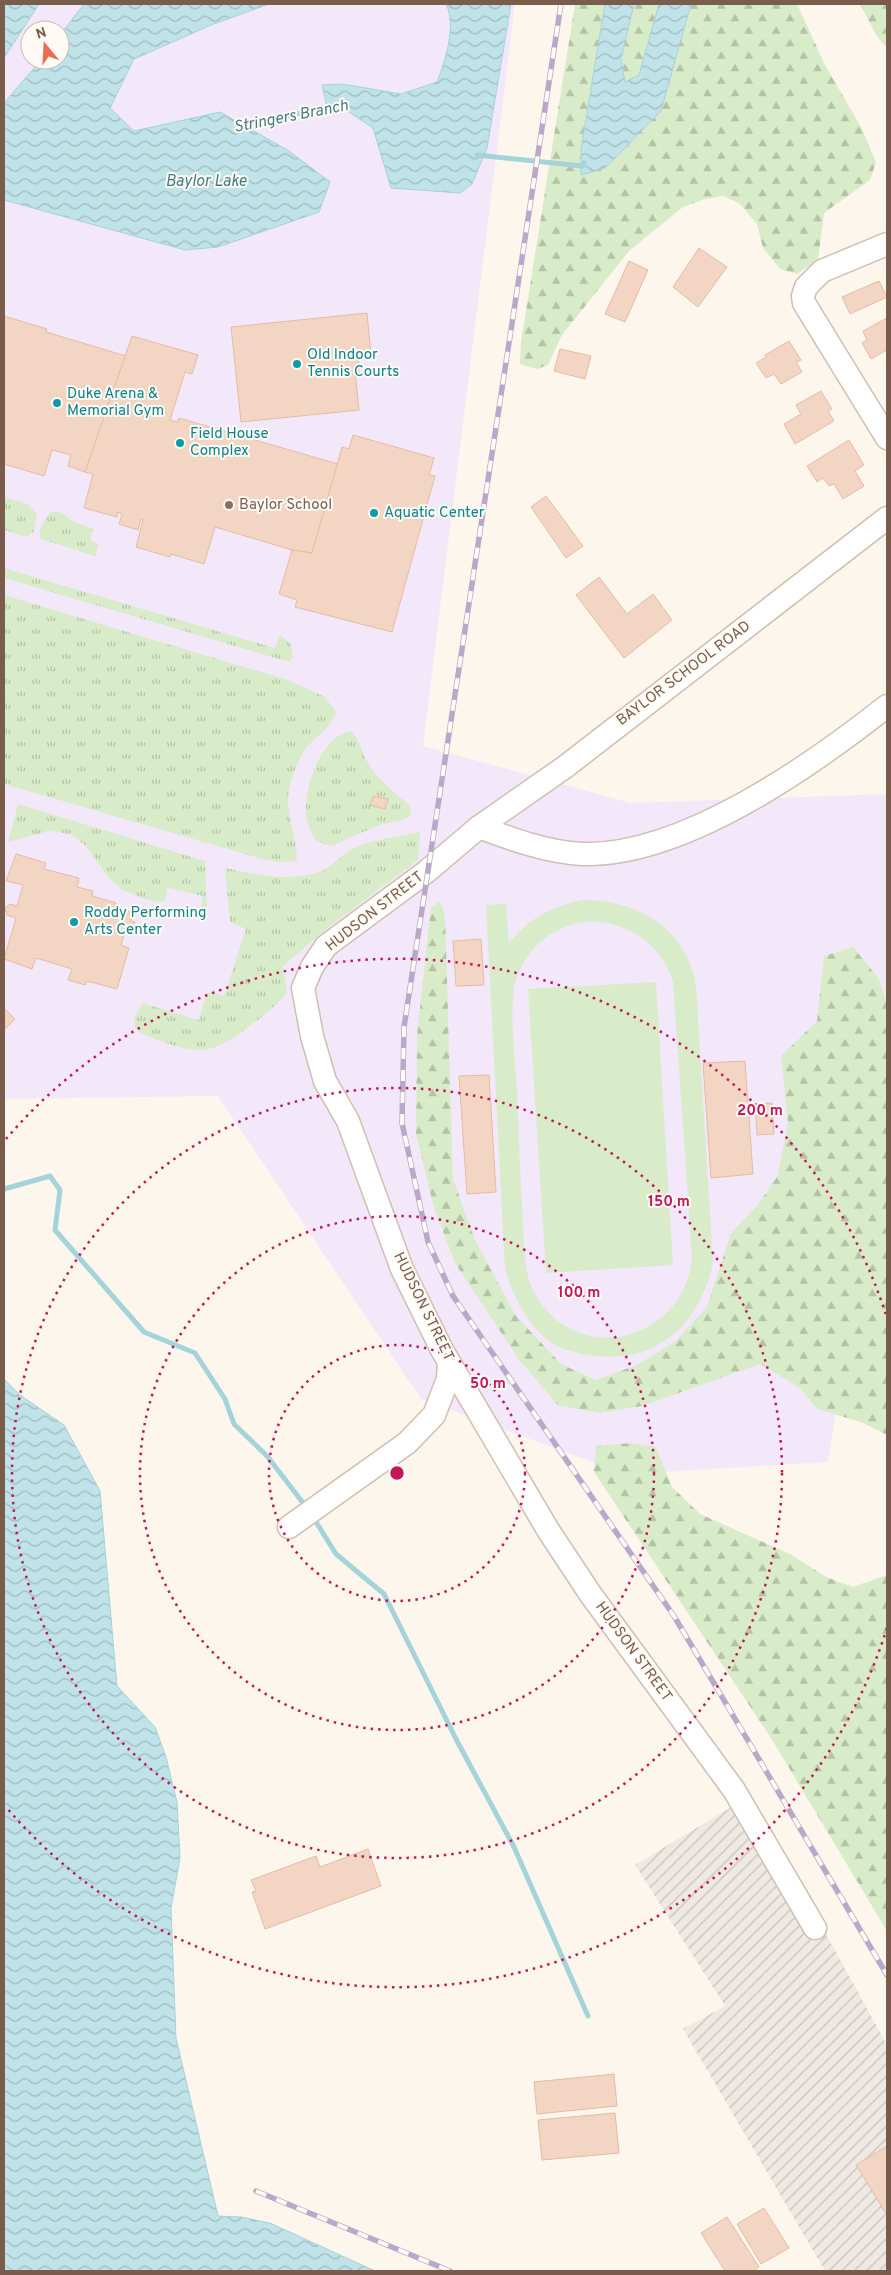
<svg xmlns="http://www.w3.org/2000/svg" width="891" height="2275" font-family="Overpass,sans-serif">
<style>
.industrial{fill:url(#industrial-furrows)}
.education{fill:#f3e8fa;fill-rule:evenodd}
.grass{fill:url(#grass-tufts)}
.forest{fill:url(#forest-firs)}
.garden{fill:#d8ecc9;fill-rule:evenodd}
.water{fill:url(#water-waves);stroke:#a5d3da}
.lines{fill:none;stroke-linecap:round;stroke-linejoin:round}
.stream{stroke:#a5d3da;stroke-width:5}
.building{fill:#f3d5c3;stroke:#e6bba3}
.minor-casing{stroke:#d1beb0;stroke-width:25}
.minor{stroke:#fff;stroke-width:22}
.rail-casing{stroke:#b9a8c9;stroke-width:5.5}
.rail{stroke:#fffaf3;stroke-width:4;stroke-dasharray:11;stroke-linecap:butt}
.ring{fill:none;stroke:#c2185b;stroke-width:2.5;stroke-dasharray:2.5 5}
.culture-dot{fill:#0f9aa8;stroke:#fffaf3;stroke-width:2}
.education-dot{fill:#8d6e63;stroke:#fffaf3;stroke-width:2}
.labels{text-anchor:middle;dominant-baseline:central;stroke-width:4;stroke-linejoin:round;paint-order:stroke}
.culture-label{font-size:15px;fill:#0d838f;stroke:#fffaf3;text-anchor:start}
.education-label{font-size:15px;fill:#785e54;stroke:#fffaf3;text-anchor:start}
.street-label{font-size:15px;fill:#7a5c4d;stroke:#fffaf3}
.water-label{font-size:16px;font-style:italic;fill:#437c86;stroke:#fffaf3}
.centre{fill:#c2185b;stroke:#fffaf3;stroke-width:2.5}
.ring-label{font-size:15px;text-anchor:middle;font-weight:bold;fill:#c2185b;stroke:#fffaf3;stroke-width:4;stroke-linejoin:round;paint-order:stroke}
</style>
<defs>
<pattern id="industrial-furrows" width="10" height="10" patternUnits="userSpaceOnUse" patternTransform="scale(1.25)"><rect width="10" height="10" fill="#efe9e4"/><path d="M-1 1l2-2M0 10L10 0M9 11l2-2" fill="none" stroke="#c7c0bb"/></pattern>
<pattern id="grass-tufts" width="24" height="20" patternUnits="userSpaceOnUse" patternTransform="scale(1.25)"><rect width="24" height="20" fill="#d8ecc9"/><path d="M3 7l-1-3M5 7V3M7 7l1-3M15 17l-1-3M17 17v-4M19 17l1-3" fill="none" stroke="#b4c2a5"/></pattern>
<pattern id="forest-firs" width="22" height="20" patternUnits="userSpaceOnUse" patternTransform="scale(1.25)"><rect width="22" height="20" fill="#d8ecc9"/><path d="M5 1l3.5 6h-7zM16 11l3.5 6h-7z" fill="#b4c2a5"/></pattern>
<pattern id="water-waves" width="16" height="10" patternUnits="userSpaceOnUse" patternTransform="scale(1.25)"><rect width="16" height="10" fill="#bfe3e8"/><path d="M0 5q4-4 8 0t8 0" fill="none" stroke="#a0bbbe"/></pattern>
</defs>
<rect width="100%" height="100%" fill="#fdf6ec"/>
<polygon class="industrial" points="750,1796 887,2045 887,2271 825,2271 683,2029 725,2006 635,1865"/>
<path class="education" d="M4 4H515L423 746 631 803 887 794V1091L828 1462 625 1474 421 1399 218 1096 4 1099ZM30 30H60V60H30Z"/>
<g class="grass">
<polygon points="4,497 28,504 37,514 34,531 27,537 4,530"/>
<path d="M53 511 62 513 74 522 93 529 90 540 99 544 95 556 41 539C37 530 45 516 53 511Z"/>
<polygon points="4,568 275,648 280,635 291,644 293,657 289,662 4,578"/>
<path d="M4 595 288 680 325 697 336 712C331 730 312 737 303 753 295 766 287 789 288 804 290 823 297 842 297 861L280 862 262 859 4 784Z"/>
<path d="M351 731C359 737 360 747 364 756 375 777 392 792 410 805L411 815 403 820 382 824 331 846 315 840C312 832 306 823 306 814 304 788 321 735 351 731Z"/>
<polygon points="18,804 205,861 207,915 202,915 200,912 203,896 167,888 165,901 158,902 141,898 121,889 108,877 86,846 70,834 49,831 8,842"/>
<path d="M420 832 418 860 330 926 283 966 287 993C275 1008 228 1046 209 1049 193 1052 173 1046 159 1040 150 1037 141 1035 135 1028L134 1019 142 1003 199 1020 206 994 212 992 224 996 246 929 230 922 225 868C257 874 283 882 316 873 330 870 338 857 350 850 371 839 398 837 420 832Z"/>
</g>
<g class="forest">
<polygon points="575,4 605,4 581,148 581,175 661,111 691,4 797,4 825,65 861,127 876,162 870,180 824,213 818,260 797,274 780,269 763,248 757,224 739,203 723,196 705,199 683,207 629,251 562,335 548,365 537,369 520,364 521,342"/>
<polygon points="634,4 659,4 639,76 625,82 621,59"/>
<polygon points="860,4 887,4 887,48 876,35"/>
<polygon points="440,901 445,916 453,1179 475,1240 516,1316 561,1364 596,1380 637,1365 676,1341 707,1307 731,1233 757,1206 777,1177 788,1124 781,1056 817,1021 824,956 853,947 879,979 887,1005 887,1435 861,1422 817,1409 800,1388 760,1364 642,1406 599,1413 558,1405 520,1361 455,1263 434,1208 416,1134 417,1035 431,907"/>
<polygon points="632,1443 656,1447 672,1487 700,1514 790,1554 826,1577 853,1587 887,1575 887,1931 771,1738 594,1472 596,1446"/>
</g>
<g class="garden">
<path d="M582 900C628 899 676 921 692 969 697 985 697 1002 698 1018L713 1263C700 1323 659 1363 594 1356 578 1354 557 1349 545 1338 525 1319 512 1294 505 1269L486 905 506 904 509 943C531 917 549 908 582 900ZM591 921C629 923 662 944 673 982L692 1258C688 1292 671 1317 639 1331 599 1348 554 1331 534 1292 523 1271 524 1244 523 1221 520 1178 519 1135 517 1092 515 1058 510 1021 514 986 524 949 552 925 591 921Z"/>
<polygon points="656,982 673,1265 546,1273 528,989"/>
</g>
<g class="water">
<polygon points="4,4 39,4 4,58"/>
<polygon points="84,4 269,4 211,25 134,59 110,108 134,131 220,112 289,151 330,182 319,212 218,247 185,250 4,200 4,103 41,60 60,60 60,35"/>
<path d="M446 4H511L487 148 472 184 460 193 391 188 373 128 346 110 328 112 322 85 342 84 401 94 437 82C445 61 457 26 446 4Z"/>
<polygon points="605,4 634,4 621,59 625,82 639,75 659,4 691,4 661,111 605,168 581,175 581,149"/>
<polygon points="4,1379 20,1395 64,1425 100,1491 117,1686 155,1727 166,1757 177,1802 180,1858 171,1908 176,2038 218,2216 241,2217 270,2223 375,2271 4,2271"/>
</g>
<g class="lines">
<g class="stream">
<polyline points="238,127 332,106"/>
<polyline points="477,155 582,166 584,163"/>
<polyline points="4,1189 50,1176 60,1190 55,1230 144,1332 195,1353 225,1399 234,1424 267,1456 307,1508"/>
<polyline points="313,1517 336,1554 384,1594 456,1739 514,1847 588,2016"/>
</g>
</g>
<g class="building">
<polygon points="699,248 727,267 698,307 673,287"/>
<polygon points="629,261 648,270 625,322 605,314"/>
<polygon points="879,281 887,297 850,314 842,297"/>
<polygon points="367,313 371,354 358,355 359,372 355,372 359,410 241,422 231,327"/>
<polygon points="4,316 47,329 46,332 126,356 85,472 68,466 71,455 52,450 44,476 4,464"/>
<polygon points="887,318 887,350 871,359 862,343 867,340 863,331"/>
<polygon points="132,336 198,355 192,374 185,372 170,420 177,422 179,418 338,464 312,553 292,550 215,527 204,564 171,554 170,557 136,547 143,520 141,519 138,530 119,524 122,514 117,512 117,517 84,508 93,474 85,472"/>
<polygon points="789,341 801,360 796,362 802,372 781,384 774,374 766,378 756,363 766,357 765,355"/>
<polygon points="560,349 591,356 585,379 554,371"/>
<polygon points="821,391 832,409 828,411 834,421 795,444 784,424 801,414 796,405"/>
<polygon points="353,435 434,458 429,475 435,476 392,632 295,607 297,600 279,594 292,550 312,553 342,447 349,449"/>
<polygon points="849,440 864,465 855,471 864,486 843,499 834,484 829,486 823,478 817,482 807,466"/>
<polygon points="546,496 583,546 566,558 531,507"/>
<polygon points="599,577 627,614 653,594 672,620 624,658 576,595"/>
<polygon points="373,796 388,799 385,809 370,805"/>
<polygon points="16,854 46,863 44,869 79,878 77,887 93,891 92,896 116,903 114,907 133,913 131,921 135,922 131,934 125,932 121,945 129,948 117,989 87,981 85,985 68,980 72,969 36,958 32,969 4,959 16,918 7,915 5,908 10,904 17,906 23,885 6,881"/>
<polygon points="481,939 484,985 456,986 453,941"/>
<polygon points="4,1008 15,1019 4,1030"/>
<polygon points="745,1061 753,1174 711,1178 703,1063"/>
<polygon points="489,1075 496,1192 467,1194 459,1076"/>
<polygon points="772,1103 774,1134 757,1135 755,1104"/>
<polygon points="368,1849 381,1886 265,1929 252,1892 256,1891 251,1880 316,1856 320,1867"/>
<polygon points="614,2074 617,2106 537,2114 534,2082"/>
<polygon points="615,2113 619,2153 542,2160 538,2120"/>
<polygon points="887,2146 887,2215 856,2165"/>
<polygon points="764,2208 789,2248 761,2264 737,2224"/>
<polygon points="727,2217 759,2267 752,2271 725,2271 701,2233"/>
</g>
<g class="lines">
<defs>
<g id="minor">
<polyline points="887,244 822,271 806,287 803,296 804,303 887,438"/>
<path d="M479 827C511 839 546 852 582 854 682 857 811 766 887 706"/>
<polyline points="289,1527 407,1443 434,1415 448,1379 449,1362"/>
<polyline points="815,1928 734,1790 591,1595 548,1530 442,1350 402,1269 348,1121 325,1081 312,1036 303,988 312,967 326,946 426,872 479,827 565,767 887,518"/>
</g>
</defs>
<use href="#minor" class="minor-casing"/>
<use href="#minor" class="minor"/>
<defs>
<g id="rail">
<polyline points="561,4 404,1027 402,1123 428,1242 453,1296 674,1616 887,1975"/>
<polyline points="256,2191 450,2271"/>
</g>
</defs>
<use href="#rail" class="rail-casing"/>
<use href="#rail" class="rail"/>
</g>
<g class="ring">
<circle cx="397" cy="1473" r="128"/>
<circle cx="397" cy="1473" r="257"/>
<circle cx="397" cy="1473" r="385"/>
<path d="M887 1628A514 514 0 0 1 6 1807M6 1139A514 514 0 0 1 887 1318"/>
</g>
<g class="culture-dot">
<circle cx="297" cy="364" r="5"/>
<circle cx="57" cy="403" r="5"/>
<circle cx="180" cy="443" r="5"/>
<circle cx="374" cy="513" r="5"/>
<circle cx="74" cy="922" r="5"/>
</g>
<circle class="education-dot" cx="229" cy="505" r="5"/>
<g class="labels">
<g class="culture-label">
<text x="307" y="355">Old Indoor<tspan x="307" dy="17">Tennis Courts</tspan></text>
<text x="67" y="394">Duke Arena &amp;<tspan x="67" dy="17">Memorial Gym</tspan></text>
<text x="190" y="434">Field House<tspan x="190" dy="17">Complex</tspan></text>
<text x="384" y="513">Aquatic Center</text>
<text x="84" y="913">Roddy Performing<tspan x="84" dy="17">Arts Center</tspan></text>
</g>
<g class="education-label">
<text x="239" y="505">Baylor School</text>
</g>
<g class="street-label">
<text transform="translate(684 674) rotate(-37)">BAYLOR SCHOOL ROAD</text>
<text transform="translate(375 912) rotate(-38)">HUDSON STREET</text>
<text transform="translate(423 1307) rotate(64)">HUDSON STREET</text>
<text transform="translate(633 1652) rotate(54)">HUDSON STREET</text>
</g>
<g class="water-label">
<text transform="translate(291 117) rotate(-11)">Stringers Branch</text>
<text x="206" y="182">Baylor Lake</text>
</g>
</g>
<circle cx="397" cy="1473" r="8" class="centre"/>
<g class="ring-label">
<text x="760" y="1115">200 m</text>
<text x="669" y="1206">150 m</text>
<text x="579" y="1297">100 m</text>
<text x="488" y="1388">50 m</text>
</g>
<rect width="891" height="2275" fill="none" stroke="#7a5c4d" stroke-width="10"/>
<g transform="translate(45 45) rotate(342)"><circle r="24" fill="#fffaf3" stroke="#cabbb1"/>
<path d="M0-4L9 19L0 12L-9 19Z" fill="#e76f51"/>
<text y="-8" font-size="14" font-weight="bold" text-anchor="middle" fill="#7a5c4d">N</text>
</g>
</svg>
